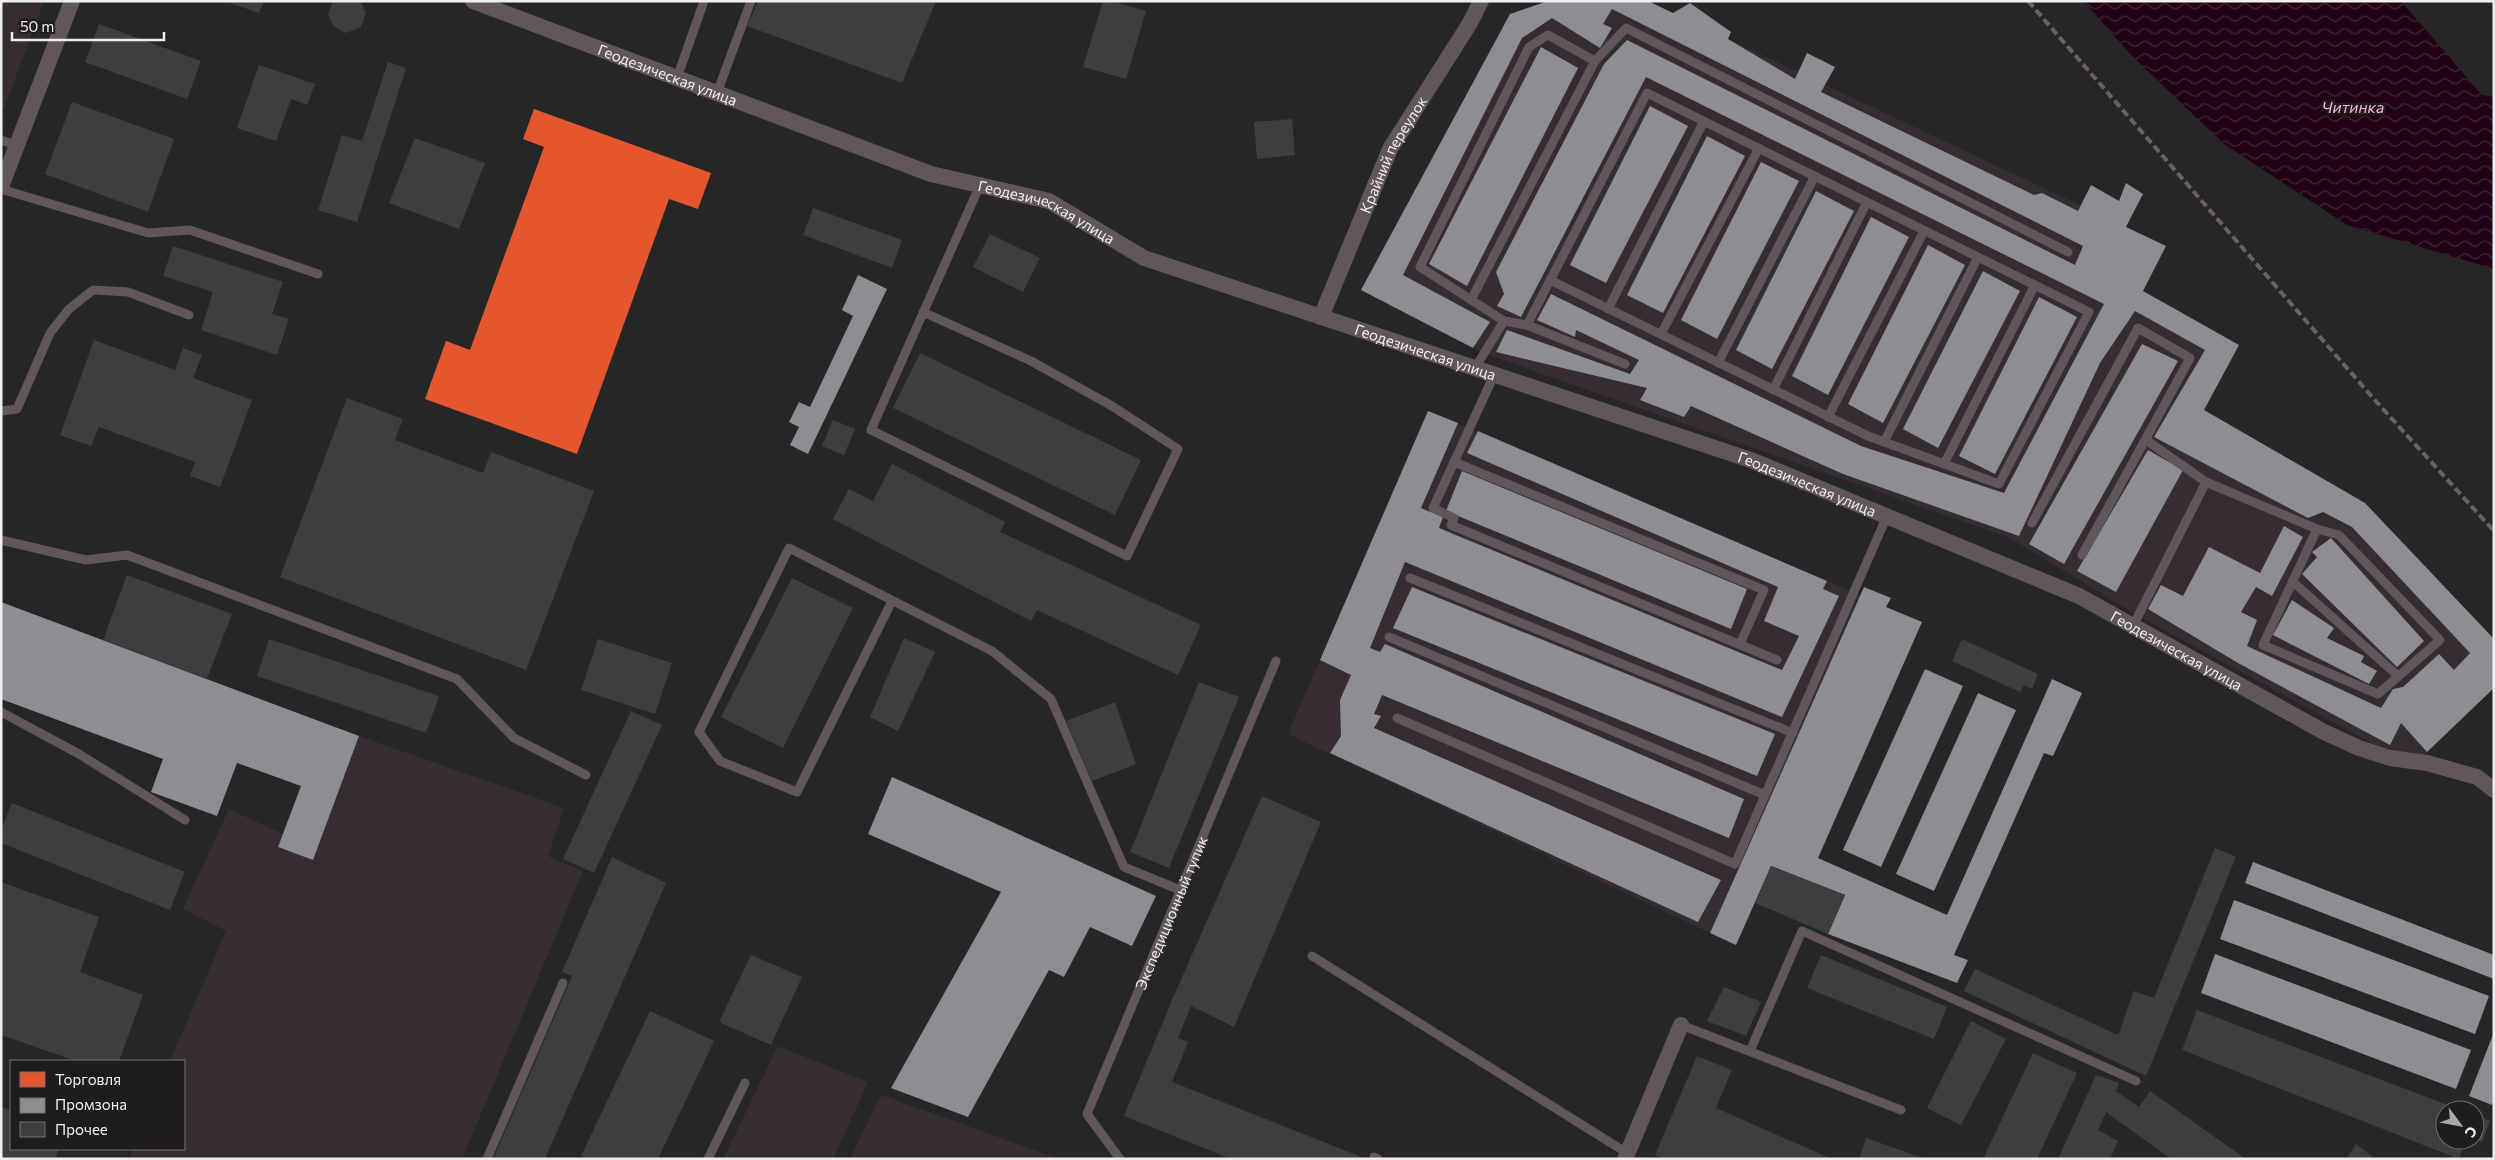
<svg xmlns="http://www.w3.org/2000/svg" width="2495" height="1160" font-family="Commissioner,sans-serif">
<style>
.built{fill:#352d31}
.water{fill:url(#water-waves)}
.shops{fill:#e4572e}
.industry{fill:#8d8d92}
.building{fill:#3e3e3e}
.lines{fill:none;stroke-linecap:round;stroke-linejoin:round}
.lane{stroke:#61565b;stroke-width:9}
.street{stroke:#61565b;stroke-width:16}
.rail{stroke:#686266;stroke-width:4;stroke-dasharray:8 4;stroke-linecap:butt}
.labels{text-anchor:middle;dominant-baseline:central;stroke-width:5;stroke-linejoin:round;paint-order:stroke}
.street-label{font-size:15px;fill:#f0efef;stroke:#1e1c1d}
.water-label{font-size:16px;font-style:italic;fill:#f9b2d5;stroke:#1e1c1d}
</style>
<defs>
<pattern id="water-waves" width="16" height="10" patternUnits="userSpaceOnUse" patternTransform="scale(1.25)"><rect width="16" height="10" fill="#220315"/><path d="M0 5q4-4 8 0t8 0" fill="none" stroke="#422837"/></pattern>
</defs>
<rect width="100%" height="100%" fill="#272627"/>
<g class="built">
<polygon points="1,1 44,1 1,117"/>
<polygon points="1548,1 1648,1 2166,246 2143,291 2239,345 2204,410 2365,503 2494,639 2494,688 2413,766 2137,615 2010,538 1483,353 1361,290 1510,14"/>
<polygon points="1428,411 1885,606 1736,945 1288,734"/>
<polygon points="359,736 564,808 548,856 583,871 462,1159 129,1159 133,1149 184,1149 184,1061 170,1061 226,931 183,909 229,809 283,834 278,847 313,860"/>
<polygon points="778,1046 868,1082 833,1159 723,1159"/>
<polygon points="881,1095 960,1123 1058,1159 850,1159"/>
</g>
<polygon class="water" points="2083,1 2401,1 2482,95 2494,97 2494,269 2347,225 2224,144 2134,58"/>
<polygon class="shops" points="534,109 711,173 698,209 669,199 577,454 425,399 446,341 470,350 544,147 523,139"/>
<g class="industry">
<polygon points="1548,1 1648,1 1673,13 1690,3 1731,32 1728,39 1795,79 1807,53 1835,67 1821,92 2034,195 2042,193 2078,211 2091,185 2119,201 2126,183 2143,194 2126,227 2166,246 2143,291 2239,345 2204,410 2365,503 2494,639 2494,688 2427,752 2401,723 2390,745 2238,663 2148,609 2161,585 2183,596 2209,547 2260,573 2284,526 2303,537 2272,596 2256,587 2241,612 2257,620 2247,646 2381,708 2393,689 2403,687 2439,654 2454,670 2470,653 2352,527 2323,512 2308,518 2154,437 2205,350 2135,311 2100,363 2019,536 1843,474 1691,406 1684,417 1640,400 1647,388 1496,352 1507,330 1630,374 1639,360 1576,330 1575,337 1537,320 1551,294 1861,446 2004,493 2104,304 1646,77 1521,317 1497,306 1504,294 1496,272 1604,64 1627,40 2075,265 2083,246 1612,9 1603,24 1612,28 1600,48 1552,18 1522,38 1403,275 1490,322 1473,348 1361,290 1510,14"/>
<polygon points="1541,47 1578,68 1467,286 1429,264"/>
<polygon points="1650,106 1688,126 1606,283 1570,265"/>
<polygon points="1707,136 1745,156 1663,313 1627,295"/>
<polygon points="1761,162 1799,181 1717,339 1681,320"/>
<polygon points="1816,191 1854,211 1772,369 1736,350"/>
<polygon points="1871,217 1909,237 1828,395 1792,376"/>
<polygon points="1928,245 1965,265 1883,423 1848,404"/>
<polygon points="1983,271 2020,291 1938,448 1903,429"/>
<polygon points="858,275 887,289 808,454 790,445 799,427 789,422 799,402 810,407 853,316 842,310"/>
<polygon points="2039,297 2077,317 1995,474 1959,456"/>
<polygon points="2142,344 2178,361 2064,564 2029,544"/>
<polygon points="1428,411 1458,423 1421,508 1443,517 1439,528 1782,670 1799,636 1764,621 1778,587 1467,453 1478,431 1827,581 1823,589 1839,596 1782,717 1405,562 1370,648 1380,652 1385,644 1744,799 1729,838 1382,695 1374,714 1381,716 1374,728 1721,880 1698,922 1330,753 1341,736 1340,700 1351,675 1320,660"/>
<polygon points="2148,450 2183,470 2116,592 2077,571"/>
<polygon points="1462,471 1747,589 1731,629 1446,511"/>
<polygon points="2331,538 2424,641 2397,667 2302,574 2317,557 2312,552"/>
<polygon points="1412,587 1775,734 1757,776 1393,628"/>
<polygon points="1864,587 1891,598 1886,607 1922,622 1818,858 1947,915 2052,679 2082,693 2053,756 2044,753 1954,955 1968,960 1957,983 1828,934 1845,895 1771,866 1736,945 1710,933"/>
<polygon points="2292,600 2334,628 2327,638 2364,656 2361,662 2377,671 2369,684 2273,635"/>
<polygon points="1,602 359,736 313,860 278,847 301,786 237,763 217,816 151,792 163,759 1,699"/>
<polygon points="1925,669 1963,686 1881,867 1843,850"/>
<polygon points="1978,693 2016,710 1934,891 1896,874"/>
<polygon points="892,777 1156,896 1132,946 1090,927 1064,977 1049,970 968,1117 891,1088 1001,892 868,834"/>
<polygon points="2253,862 2494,955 2494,979 2245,883"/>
<polygon points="2234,900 2489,996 2475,1034 2220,939"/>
<polygon points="2215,954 2471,1050 2456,1089 2201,993"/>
<polygon points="2494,1032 2494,1100 2492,1105 2469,1096"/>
</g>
<g class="building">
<polygon points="225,1 264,1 259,13"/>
<polygon points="333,1 361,2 366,13 361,27 346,33 333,26 328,14"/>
<polygon points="758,1 936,1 902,83 747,26"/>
<polygon points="1103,1 1112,1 1146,11 1126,79 1083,67"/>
<polygon points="99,24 201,61 187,99 85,62"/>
<polygon points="388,62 406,68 357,222 318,210 342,135 362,141"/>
<polygon points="259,65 315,84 307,105 291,99 276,141 237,128"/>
<polygon points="72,102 174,139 148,212 45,174"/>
<polygon points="1292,119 1295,155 1257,159 1254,122"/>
<polygon points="415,138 485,163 459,229 389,203"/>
<polygon points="813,208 902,240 892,268 803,235"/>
<polygon points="990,234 1040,258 1023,292 973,267"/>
<polygon points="173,246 283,282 272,314 289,319 277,355 201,330 213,292 163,276"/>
<polygon points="94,340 175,370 183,348 202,355 193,378 252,400 220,487 190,476 195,462 99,427 91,446 60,435"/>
<polygon points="920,353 1141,460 1115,515 893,408"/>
<polygon points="347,398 403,419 395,440 483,473 491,452 594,491 526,670 280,577"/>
<polygon points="833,420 855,429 844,455 822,446"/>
<polygon points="892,464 1005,522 1000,532 1201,625 1178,675 1037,610 1031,621 833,519 849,489 873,501"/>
<polygon points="127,575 232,614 207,679 103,640"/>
<polygon points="792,578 853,608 783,748 721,717"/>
<polygon points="904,638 935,652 898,731 870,717"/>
<polygon points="269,639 439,696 426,733 257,676"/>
<polygon points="598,639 672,663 655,714 581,690"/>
<polygon points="1962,639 2038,674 2032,689 2024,685 2020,692 1952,661"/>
<polygon points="1199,682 1239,697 1169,868 1130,852"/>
<polygon points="1115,702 1136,764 1092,781 1066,721"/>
<polygon points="631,711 662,725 594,873 563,859"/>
<polygon points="1262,796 1321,822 1234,1027 1191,1006 1178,1038 1188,1042 1172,1082 1359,1156 1359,1159 1231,1159 1124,1116 1172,1000"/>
<polygon points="12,803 185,872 170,910 1,843 1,830"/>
<polygon points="2215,848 2236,857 2146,1076 1964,991 1975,969 2118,1035 2134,991 2154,998"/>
<polygon points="612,857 666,883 545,1159 493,1159 572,976 562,972"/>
<polygon points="1771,866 1845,895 1828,934 1755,903"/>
<polygon points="1,882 99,917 80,972 143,995 119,1061 76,1061 1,1035"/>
<polygon points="751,955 802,977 771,1045 719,1022"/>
<polygon points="1821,955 1947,1007 1934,1039 1807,988"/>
<polygon points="1724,987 1761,1002 1746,1036 1707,1021"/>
<polygon points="2197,1010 2461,1110 2445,1110 2445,1140 2466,1140 2459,1159 2182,1050"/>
<polygon points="650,1011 714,1041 658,1159 588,1159 581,1156"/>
<polygon points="1971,1021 2006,1039 1961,1125 1927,1108"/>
<polygon points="2033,1053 2077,1073 2037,1159 1983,1159"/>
<polygon points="1697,1056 1732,1070 1716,1108 1832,1159 1665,1159 1655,1155"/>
<polygon points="2096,1075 2119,1083 2116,1091 2139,1107 2150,1091 2246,1159 2171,1159 2106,1112 2098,1130 2118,1141 2110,1159 2058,1159"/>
<polygon points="1,1107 11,1110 11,1149 59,1149 55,1159 1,1159"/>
<polygon points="2475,1115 2490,1121 2482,1142 2475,1140"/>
<polygon points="1866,1138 1923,1158 1923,1159 1859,1159"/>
<polygon points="2356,1144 2373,1157 2372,1159 2346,1159"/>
</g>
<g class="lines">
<g class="lane">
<polyline points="677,78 704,1"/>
<polyline points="717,93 751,1"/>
<polyline points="1,140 16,145"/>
<polyline points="1,189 148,233 190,230 318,274"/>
<polyline points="1471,300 1595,61"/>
<polyline points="1608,309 1704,121"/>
<polyline points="923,312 1031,361 1112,406 1178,449 1127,556 871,430 980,185"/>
<polyline points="1504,321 1420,267 1529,47 1548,35 1595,61 1626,28 2068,252"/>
<polyline points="1527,325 1625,364"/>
<polyline points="1661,334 1759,148"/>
<polyline points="1718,363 1815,176"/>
<polyline points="1475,368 1504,321 1527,325 1647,93 2089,312 1999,484 1868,436 1550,280"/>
<polyline points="1494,375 1433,508 1454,518 1451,525 1777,660"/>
<polyline points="1773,390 1867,202"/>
<polyline points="1,411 17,409 50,333 69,309 93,290 128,292 189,315"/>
<polyline points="1828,417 1924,231"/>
<polyline points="2146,440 2206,482"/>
<polyline points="1884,442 1978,257"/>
<polyline points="1454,462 1764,590 1740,644"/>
<polyline points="1944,464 2035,285"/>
<polyline points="2032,523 2138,328 2190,358 2082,555"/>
<polyline points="1,540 86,560 127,555 457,679 514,738 586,775"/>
<polyline points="1410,578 1793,733"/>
<polyline points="2292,581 2398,676"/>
<polyline points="892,601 797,792 720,761 699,732 789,548 992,651 1051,699 1124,867 1180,890"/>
<polyline points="2133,626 2206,482 2317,529 2339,535 2440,640 2378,694 2263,645 2317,529"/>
<polyline points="1389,637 1765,795"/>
<polyline points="1,712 79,754 185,820"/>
<polyline points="1397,718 1735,864 1887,516"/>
<polyline points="1312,956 1627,1153"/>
<polyline points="1681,1025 1901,1110"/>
<polyline points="1750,1051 1802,931 2136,1081"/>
<polyline points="1374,1157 1378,1159"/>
<polyline points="487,1159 563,983"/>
<polyline points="708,1159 745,1083"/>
<path id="s1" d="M1120 1159 1087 1114 1276 661"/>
</g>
<g class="street">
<path id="s2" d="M473 1 931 174 1049 201 1144 258 1751 460 2079 596 2324 732 2359 748 2390 758 2427 763 2477 777 2494 790"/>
<polyline points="1,187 72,1"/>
<path id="s3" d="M1321 317 1390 149 1470 23 1481 1"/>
<polyline points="1625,1159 1681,1025"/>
</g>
<polyline class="rail" points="2028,1 2373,398 2494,531"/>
</g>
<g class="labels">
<g class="street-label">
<text stroke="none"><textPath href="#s2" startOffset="208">Геодезическая улица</textPath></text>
<text stroke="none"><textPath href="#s3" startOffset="178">Крайний переулок</textPath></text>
<text stroke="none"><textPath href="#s2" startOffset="612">Геодезическая улица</textPath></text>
<text stroke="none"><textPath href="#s2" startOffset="1018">Геодезическая улица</textPath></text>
<text stroke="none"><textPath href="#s2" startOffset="1422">Геодезическая улица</textPath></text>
<text stroke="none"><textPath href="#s2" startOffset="1828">Геодезическая улица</textPath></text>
<text stroke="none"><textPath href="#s1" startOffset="274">Экспедиционный тупик</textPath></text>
</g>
<g class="water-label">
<text x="2353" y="106">Читинка</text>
</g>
</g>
<rect width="2495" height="1160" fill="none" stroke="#f0efef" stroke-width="5"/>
<rect x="10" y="1060" width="175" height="90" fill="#1e1c1d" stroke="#727071"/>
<rect x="20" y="1072" width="25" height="15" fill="#e4572e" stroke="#727071"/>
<text x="55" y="1085" font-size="15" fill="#f0efef">Торговля</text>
<rect x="20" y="1098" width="25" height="15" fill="#8d8d92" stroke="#727071"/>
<text x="55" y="1110" font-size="15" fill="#f0efef">Промзона</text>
<rect x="20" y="1122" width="25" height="15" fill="#3e3e3e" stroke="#727071"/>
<text x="55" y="1135" font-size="15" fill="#f0efef">Прочее</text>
<g transform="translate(2460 1125) rotate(122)"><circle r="24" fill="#1e1c1d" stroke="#727071"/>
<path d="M0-4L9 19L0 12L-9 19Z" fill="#aaa9a9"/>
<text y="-8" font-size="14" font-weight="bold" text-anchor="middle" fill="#f0efef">С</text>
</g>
<path d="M12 32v8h152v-8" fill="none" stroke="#f0efef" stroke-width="2.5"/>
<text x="20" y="32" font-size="15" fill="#f0efef" stroke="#1e1c1d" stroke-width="4" paint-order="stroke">50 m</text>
</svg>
